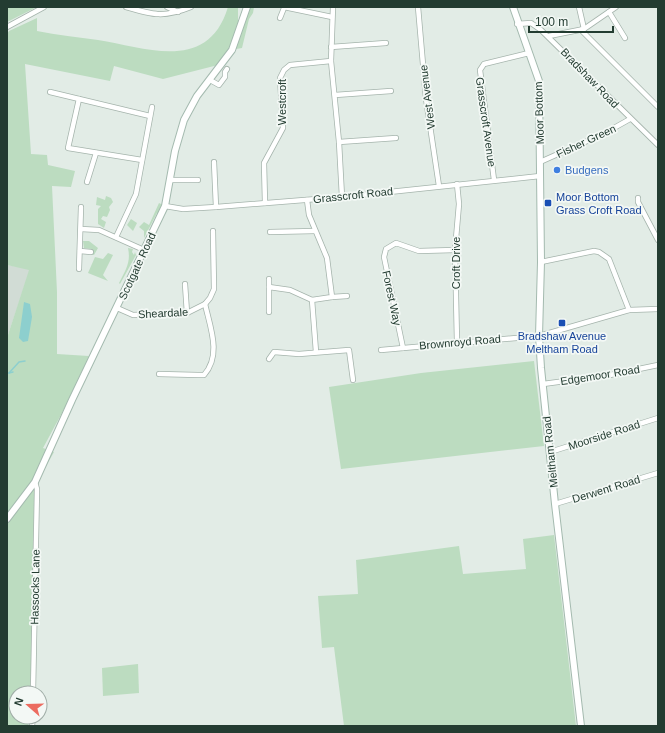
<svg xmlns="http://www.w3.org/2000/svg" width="665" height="733" font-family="Helvetica,sans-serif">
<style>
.built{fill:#d1dcd5}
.green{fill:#bcdcc0}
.water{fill:#8dcfce}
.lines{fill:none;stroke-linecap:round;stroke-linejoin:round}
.stream{stroke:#8dcfce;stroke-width:1.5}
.street-casing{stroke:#a5b4ac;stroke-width:6}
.secondary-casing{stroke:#a4baaf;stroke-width:8}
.street{stroke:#fff;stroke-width:4.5}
.secondary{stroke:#fff;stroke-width:6}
.shop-dot{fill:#3f7fe0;stroke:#f3f8f5;stroke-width:1.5}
.transit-dot{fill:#1a4fb4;stroke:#f3f8f5;stroke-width:1.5}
.labels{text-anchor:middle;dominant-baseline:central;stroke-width:3.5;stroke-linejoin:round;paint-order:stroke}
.street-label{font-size:11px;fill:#233c31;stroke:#f3f8f5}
.shop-label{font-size:11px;fill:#366cbe;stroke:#f3f8f5;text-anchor:start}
.transit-label{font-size:11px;fill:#164399;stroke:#f3f8f5;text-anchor:start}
</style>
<rect width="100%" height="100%" fill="#e2ece6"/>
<polygon class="built" points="7,265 30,269 7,338"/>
<g class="green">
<polygon points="7,7 37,7 7,22"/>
<path d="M228 7H238V21H244L248 7H254L253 13 249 19 242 48 230 50 218 65 163 79 114 66 110 81 25 64 31 154 47 155 48 165 75 171 71 187 52 186 57 292V354L89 356 63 411 43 448 54 452 40 477 34 498 33 626 30 693H16V717H29L28 726H7V338L29 270 7 265V34L9 31 37 18V31C57 35 78 37 98 40 147 48 208 73 228 7Z"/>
<polygon points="106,196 111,198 113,202 109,207 110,210 107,217 103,216 101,219 106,222 104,228 98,224 98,209 101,206 96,205 97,197 105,200"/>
<polygon points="159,203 163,205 158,214 157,213 144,238 144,231 139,227 144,222 149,225"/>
<polygon points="131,219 137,223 133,231 127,225"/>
<polygon points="83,241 89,241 98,248 94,255 91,254 91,249 84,248"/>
<path d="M128 248 133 249 132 252 134 255 135 252 136 255 120 284 119 283C126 270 131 262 128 248Z"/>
<polygon points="108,253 113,255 103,275 108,281 88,273 95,257 103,259"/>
<polygon points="534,361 544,446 341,469 329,387 421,373"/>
<polygon points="554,535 576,726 344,726 334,647 322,648 318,596 358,594 356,560 459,546 463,574 526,569 523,539"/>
<polygon points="138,664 139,693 103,696 102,668"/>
</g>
<polygon class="water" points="24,302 30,304 32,317 28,341 23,342 19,338"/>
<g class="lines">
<g class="stream">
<polyline points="9,373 19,362 25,361"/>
<polyline points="9,373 13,372"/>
</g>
<defs>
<g id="street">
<path d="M126 7C153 15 164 18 191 7"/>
<polyline points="167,7 178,12"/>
<polyline points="284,7 332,17"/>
<polyline points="333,7 331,61 339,142 342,197"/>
<polyline points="418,7 426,99 439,186"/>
<polyline points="579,7 584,29"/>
<polyline points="609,12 625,38"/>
<polyline points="280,18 284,8"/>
<polyline points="517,24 531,23 541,30 658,145"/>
<polyline points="7,27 44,7"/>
<polyline points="581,30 658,107"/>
<polyline points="549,36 584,29 616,7"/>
<polyline points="331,47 386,43"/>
<polyline points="210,80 219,85 225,77 225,72 227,69"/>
<polyline points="50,92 150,116"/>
<polyline points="335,95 391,91"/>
<polyline points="79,99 68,148 142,160"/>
<polyline points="339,142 396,138"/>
<polyline points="214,162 216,207"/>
<polyline points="540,162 605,133 630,119"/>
<polyline points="170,180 198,180"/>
<polyline points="494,180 480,70 484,64 529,53"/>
<polyline points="87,182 96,153"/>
<polyline points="638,198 638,202 658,240"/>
<polyline points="307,200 309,215 327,258 332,297 312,300 316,352"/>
<polyline points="265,203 264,163 283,128 280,78 284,70 290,65 331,61"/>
<polyline points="165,206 183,209 216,207 342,197 540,176"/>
<polyline points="81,229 99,230 144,250"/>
<polyline points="270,232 315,231"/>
<polyline points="116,237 136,194 152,107"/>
<polyline points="80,251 91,252"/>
<polyline points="541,262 594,251 599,252 609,259 629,310"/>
<polyline points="79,269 81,207"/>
<polyline points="269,279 269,287"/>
<polyline points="185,284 187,313"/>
<polyline points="332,297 347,296"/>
<polyline points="117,308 133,315 187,313 205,304 210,298 214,289 213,231"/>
<polyline points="269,312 269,287 290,290 312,300"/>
<polyline points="457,342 455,250 459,204 457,184"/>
<polyline points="403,348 384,257 386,249 396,243 419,251 455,250"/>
<polyline points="381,350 539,336 629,310 658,309"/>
<polyline points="269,359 274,352 299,354 349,350 353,380"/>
<path d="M159 374 198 375H204C222 355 210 327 205 304"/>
<polyline points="543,384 610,375 658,365"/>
<polyline points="550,452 658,418"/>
<polyline points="555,504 658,473"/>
<polyline points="33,693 37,489 35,482"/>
<polyline points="32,726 33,717"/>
</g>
<g id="secondary">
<polyline points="513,7 539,81 541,262 539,336 541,368 555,504 581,726"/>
<polyline points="7,519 35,482 72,400 165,206 175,151 184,120 197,96 232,50 247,7"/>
</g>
</defs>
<use href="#street" class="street-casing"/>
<use href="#secondary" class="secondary-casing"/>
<use href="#street" class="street"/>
<use href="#secondary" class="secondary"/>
</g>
<circle class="shop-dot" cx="557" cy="170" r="4"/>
<g class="transit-dot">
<rect x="544" y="199" width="8" height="8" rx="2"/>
<rect x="558" y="319" width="8" height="8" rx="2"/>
</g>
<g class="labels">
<g class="street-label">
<text transform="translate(590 78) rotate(46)">Bradshaw Road</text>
<text transform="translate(427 97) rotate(-97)">West Avenue</text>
<text transform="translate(282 102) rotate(-90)">Westcroft</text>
<text transform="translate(539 113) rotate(-92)">Moor Bottom</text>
<text transform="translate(486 122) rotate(82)">Grasscroft Avenue</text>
<text transform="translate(586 141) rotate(-25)">Fisher Green</text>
<text transform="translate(353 195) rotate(-6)">Grasscroft Road</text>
<text transform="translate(456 263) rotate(-90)">Croft Drive</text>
<text transform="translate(137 266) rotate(-65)">Scotgate Road</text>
<text transform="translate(392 298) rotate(78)">Forest Way</text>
<text transform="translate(163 313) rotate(-3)">Sheardale</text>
<text transform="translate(460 342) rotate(-5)">Brownroyd Road</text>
<text transform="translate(600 375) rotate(-9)">Edgemoor Road</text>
<text transform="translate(604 435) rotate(-18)">Moorside Road</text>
<text transform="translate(550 452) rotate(-96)">Meltham Road</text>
<text transform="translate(606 489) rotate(-17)">Derwent Road</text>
<text transform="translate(35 587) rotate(-89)">Hassocks Lane</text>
</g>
<g class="shop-label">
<text x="565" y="170">Budgens</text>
</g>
<g class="transit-label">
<text x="556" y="197">Moor Bottom<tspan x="556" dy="13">Grass Croft Road</tspan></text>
<text x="562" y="336" text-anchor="middle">Bradshaw Avenue<tspan x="562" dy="13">Meltham Road</tspan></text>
</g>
</g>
<rect width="665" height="733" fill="none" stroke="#233c31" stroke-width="16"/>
<g transform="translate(28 705) rotate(290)"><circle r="19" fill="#f3f8f5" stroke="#a0ada7"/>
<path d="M0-3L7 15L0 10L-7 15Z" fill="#ec6c60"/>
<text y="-6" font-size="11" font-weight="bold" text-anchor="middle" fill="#233c31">N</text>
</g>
<path d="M529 26v6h84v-6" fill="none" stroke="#233c31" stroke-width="2"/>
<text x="535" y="26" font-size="12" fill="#233c31" stroke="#f3f8f5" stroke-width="3" paint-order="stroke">100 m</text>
</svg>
